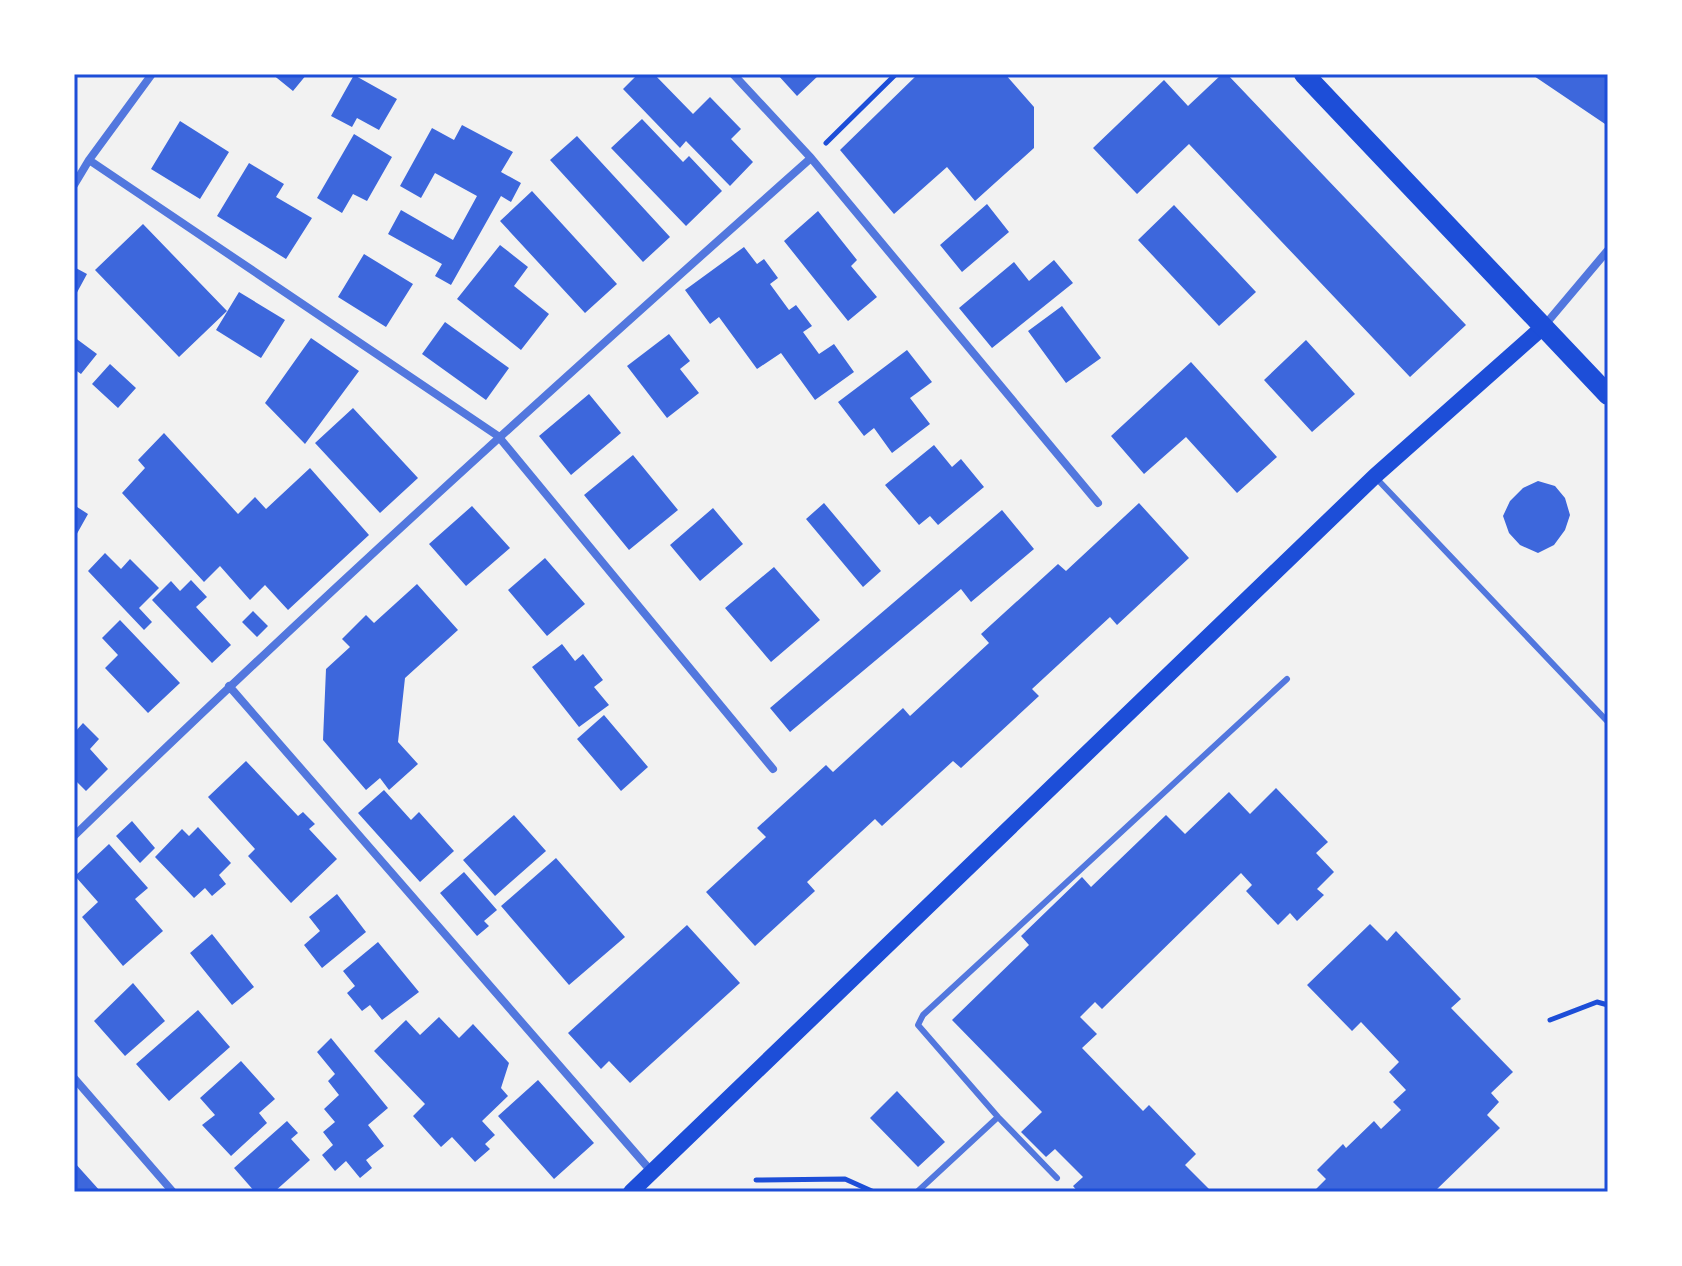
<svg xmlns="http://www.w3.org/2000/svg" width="1682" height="1266" font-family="'Playfair Display',serif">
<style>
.building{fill:#3d67dc}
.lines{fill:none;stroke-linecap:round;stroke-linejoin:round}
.path{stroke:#1d4ed8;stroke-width:5}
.service{stroke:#5277de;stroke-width:6}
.minor{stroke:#5277de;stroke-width:8}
.secondary{stroke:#1d4ed8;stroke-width:16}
.primary{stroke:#1d4ed8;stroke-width:20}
.neatline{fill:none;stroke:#1d4ed8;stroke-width:3}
</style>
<rect width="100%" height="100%" fill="#f2f2f2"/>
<path class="building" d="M272,74H307L293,91Z
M638,74H654L693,114L710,97L741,129L731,139L753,162L730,186L686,141L680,148L623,89Z
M777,74H820L797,96Z
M918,74H1005L1034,107V148L975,201L947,167L894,214L840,150Z
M1222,74H1227L1466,325L1410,377L1189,144L1137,194L1093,148L1164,80L1188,106Z
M1531,74H1608V126Z
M354,75L397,99L379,130L357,118L352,127L331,116Z
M642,119L683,162L689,156L722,191L686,226L611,148Z
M180,121L229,152L200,199L151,169Z
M462,125L513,152L501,172L521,183L511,202L501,196L451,285L435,276L442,264L388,234L401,210L453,240L477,196L435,173L421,198L400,186L432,128L454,140Z
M354,134L392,157L367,201L353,194L342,213L317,198Z
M577,136L670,237L643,262L550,160Z
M249,163L284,184L276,197L312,218L286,259L217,216Z
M532,191L617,284L585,313L500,221Z
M987,204L1009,232L962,272L940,245Z
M1174,205L1256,292L1219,326L1138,240Z
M818,211L857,260L851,266L877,297L848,321L784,241Z
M143,224L227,311L179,357L95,270Z
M500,245L528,267L514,286L549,314L521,350L457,299Z
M744,247L757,264L764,259L778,278L770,284L789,310L796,305L812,326L803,332L819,354L834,344L854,372L815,400L781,353L757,369L719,317L710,324L685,290Z
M364,254L413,284L386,327L338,297Z
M1054,260L1073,283L992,348L959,308L1014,262L1029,281Z
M74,267L87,274L74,298Z
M239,292L285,320L261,358L216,330Z
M1062,306L1101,358L1066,383L1028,331Z
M445,322L509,368L486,400L422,354Z
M669,334L690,361L680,369L699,393L667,418L627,366Z
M74,337L97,354L81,374L74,369Z
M311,338L359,371L305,444L265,403Z
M1306,340L1355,394L1312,432L1264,380Z
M907,350L932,382L910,398L930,424L892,453L874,428L864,436L838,402Z
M1191,362L1277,457L1237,493L1186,437L1144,474L1111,436Z
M110,364L136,388L118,408L92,384Z
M589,394L621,433L571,475L539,436Z
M353,408L418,478L380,513L315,443Z
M164,433L238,514L255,497L266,509L310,468L369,535L288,610L265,585L250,600L220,566L204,582L122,493L145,468L138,460Z
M934,445L952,467L961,459L984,487L938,525L930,516L919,525L885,485Z
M633,455L678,510L629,550L584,495Z
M1538,481L1555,486L1565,498L1570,515L1565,530L1554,545L1538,553L1520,545L1509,533L1503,516L1510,501L1523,488Z
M824,503L881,571L863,587L806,519Z
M1139,503L1189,558L1117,625L1110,617L1032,689L1039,696L961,768L953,761L882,826L875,819L807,882L815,891L755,946L706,892L766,837L757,828L826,765L833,772L903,708L910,716L989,643L981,634L1058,564L1066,571Z
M74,505L88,514L74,539Z
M472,506L510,548L466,586L429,544Z
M713,508L743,544L700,581L670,545Z
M1002,510L1034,549L971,602L961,589L790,732L770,708Z
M105,553L121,569L130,559L159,588L139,608L152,622L144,630L88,571Z
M545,558L585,604L547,636L508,590Z
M774,567L820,620L771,662L725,608Z
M191,580L207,597L196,607L231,645L212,663L152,600L171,581L180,591Z
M417,584L458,630L405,678L398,742L418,764L389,790L380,778L366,790L323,740L326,669L350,647L342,639L366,615L374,623Z
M253,611L268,626L257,637L242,622Z
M120,620L180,683L148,713L105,668L118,655L102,638Z
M562,644L575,661L583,654L603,680L594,687L609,705L579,727L532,667Z
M604,715L648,767L621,791L577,739Z
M83,723L99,739L90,749L108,769L86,791L74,779V733Z
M246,761L298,816L303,812L315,824L309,829L337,859L291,903L248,856L255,849L208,797Z
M1276,788L1328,842L1316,853L1334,872L1317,889L1324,895L1297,921L1290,913L1278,925L1246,891L1252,885L1241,873L1102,1009L1095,1002L1080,1017L1097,1034L1082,1048L1143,1111L1149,1105L1196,1154L1185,1165L1212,1192H1078L1073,1186L1083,1177L1055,1149L1046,1157L1021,1132L1042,1112L952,1020L1029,945L1021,936L1082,877L1091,887L1166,815L1185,834L1229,792L1250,814Z
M384,790L411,820L419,812L454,851L420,882L358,813Z
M514,815L546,851L495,896L463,860Z
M132,821L155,848L140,863L116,836Z
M198,827L231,863L219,875L226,884L212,896L205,888L194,898L155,857L182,829L189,836Z
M109,844L148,888L135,899L163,931L123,966L82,917L98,902L75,876Z
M556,858L625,937L569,985L501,906Z
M464,872L497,910L484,921L489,926L477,936L440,893Z
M337,894L366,932L322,968L304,945L320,931L309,917Z
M1370,924L1387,941L1396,931L1461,999L1451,1008L1513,1072L1491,1093L1499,1102L1487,1115L1500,1128L1434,1192H1313L1326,1179L1317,1170L1343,1144L1346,1148L1374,1121L1381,1129L1401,1110L1393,1102L1406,1090L1389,1072L1399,1062L1361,1022L1352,1031L1307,985Z
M687,925L740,983L630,1083L609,1061L601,1069L568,1033Z
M212,934L254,987L232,1005L190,953Z
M378,942L419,992L382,1020L370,1005L362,1011L347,993L355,986L343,971Z
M133,983L165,1021L125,1056L94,1021Z
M198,1010L230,1047L169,1101L136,1064Z
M439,1017L459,1038L473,1024L509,1063L501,1088L508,1096L482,1121L495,1135L485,1144L490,1149L475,1162L452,1137L441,1147L413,1116L425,1104L374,1051L406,1020L420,1035Z
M331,1038L388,1108L368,1125L384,1146L366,1160L372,1168L360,1178L346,1161L335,1171L322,1155L333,1145L323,1132L335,1122L324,1109L339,1095L328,1081L335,1074L317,1052Z
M241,1061L275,1099L259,1113L267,1123L231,1156L202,1125L215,1115L200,1098Z
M538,1080L594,1143L554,1179L498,1116Z
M897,1091L945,1142L918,1167L870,1118Z
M287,1121L298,1133L291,1139L310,1160L274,1192H255L234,1168Z
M74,1162L101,1192H74Z"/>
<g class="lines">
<path class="path" d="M826,143L896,74
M1550,1020L1597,1002L1608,1005
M756,1180L845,1179L874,1192"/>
<path class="service" d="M1377,479L1608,722
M1057,1178L998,1117L918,1025L923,1015L1287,679
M917,1192L998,1117"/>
<path class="minor" d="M733,74L811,158L1098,503
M89,160L498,436L773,769
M74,185L89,160L152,74
M1544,326L1608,250
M229,686L651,1171
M74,836C314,603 561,380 811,158
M74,1078L173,1192"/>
<path class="secondary" d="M631,1192L1375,476L1543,327"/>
<path class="primary" d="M1304,74L1608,395"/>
</g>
<rect width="1682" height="1266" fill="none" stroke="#ffffff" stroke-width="152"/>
<rect x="76" y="76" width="1530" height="1114" class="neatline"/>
</svg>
